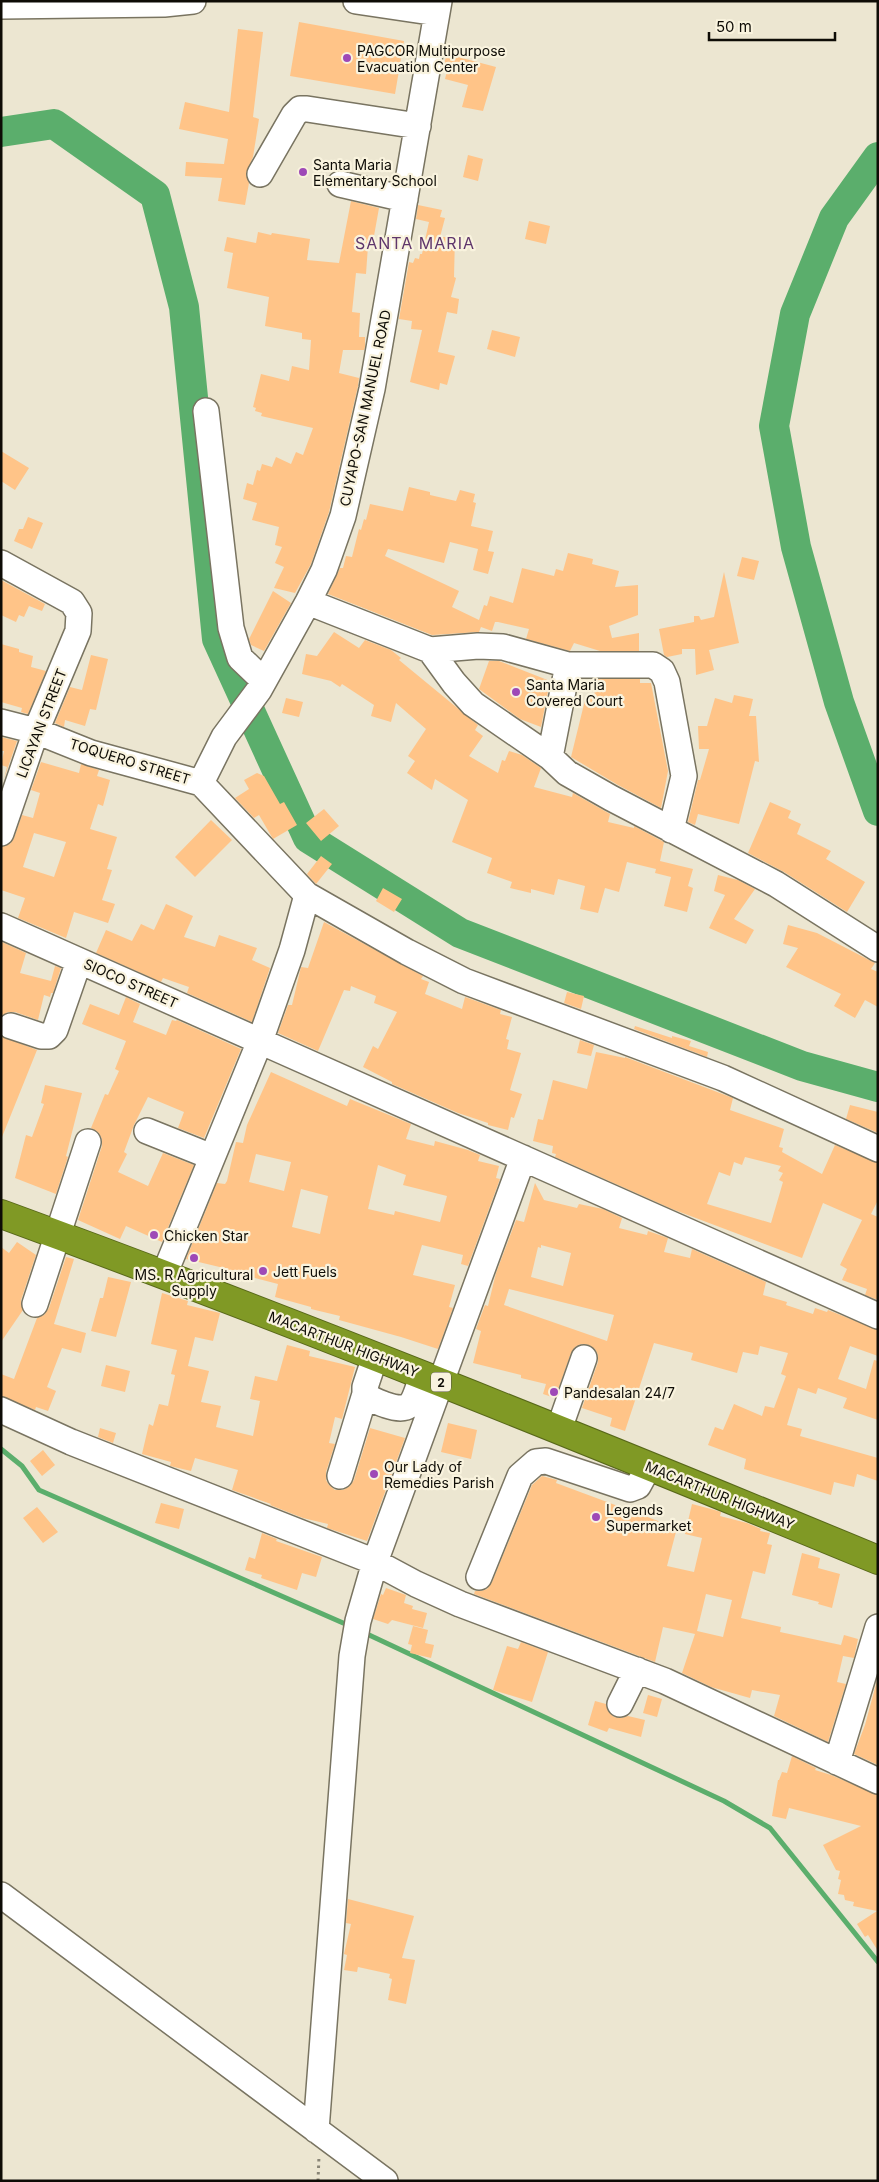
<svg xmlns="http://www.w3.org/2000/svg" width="879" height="2182" font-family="Inter,sans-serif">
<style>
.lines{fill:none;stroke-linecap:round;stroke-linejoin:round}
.stream{stroke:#5bae6c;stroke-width:5}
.river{stroke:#5bae6c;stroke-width:30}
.building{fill:#ffc488;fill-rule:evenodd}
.minor-casing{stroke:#797461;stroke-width:28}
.highway-casing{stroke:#58681a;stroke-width:30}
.path{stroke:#898577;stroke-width:3;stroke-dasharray:2.5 4;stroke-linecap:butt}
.minor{stroke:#fff;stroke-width:25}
.highway{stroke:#809925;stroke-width:28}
.poi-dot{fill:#9e49b7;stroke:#f9f3de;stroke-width:2}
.labels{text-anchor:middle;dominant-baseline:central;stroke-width:4.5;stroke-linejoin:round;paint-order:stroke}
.shield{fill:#f9f3de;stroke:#545147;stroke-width:1}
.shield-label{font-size:12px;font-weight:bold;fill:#0e0c06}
.poi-label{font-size:14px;fill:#0e0c06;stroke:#f9f3de;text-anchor:start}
.street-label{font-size:14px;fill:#0e0c06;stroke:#f9f3de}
.quarter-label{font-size:16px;letter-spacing:1px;fill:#5f366c;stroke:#f9f3de}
</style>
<rect width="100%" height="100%" fill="#ece6d1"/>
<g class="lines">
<path class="stream" d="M1,1449L22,1466L39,1490L350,1626
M367,1634L724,1801L770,1828L878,1962"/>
<path class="river" d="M1,132L54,124L155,195L184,307L217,639L308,838L460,933L802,1066L878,1087
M878,157L834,218L795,314L774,426L796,547L839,702L878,811"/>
</g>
<path class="building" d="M299,22L404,41L395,94L290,76Z
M238,29L263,32L253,117L259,119L253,157L246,174L249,183L245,205L218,201L222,178L185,176L186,162L224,164L228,139L179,129L185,102L229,112Z
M447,54L496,67L483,111L462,107L468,85L445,79L447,71L442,70Z
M468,155L483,159L478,181L463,177Z
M351,201L379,208L372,247L368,246L366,274L356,273L352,312L360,313L359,337H365V347L364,350H343L339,373L359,378L358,386L329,512L311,564L295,593L274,588L284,567L275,563L282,547L275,545L279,527L252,520L257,503L243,499L247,483L253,485L257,470L260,471L262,464L272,467L276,457L291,464L296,452L303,455L313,428L261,416L262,413L255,411L256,408L253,407L261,374L289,381L292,366L309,370L311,340L302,339V333L265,326L269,297L227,288L233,253L224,251L227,237L256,243L258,232L271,235L272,233L310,239L307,260L339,263Z
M418,205L442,210L440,217L445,218L440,237H455L454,277L456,278L451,297L459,299L457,314L447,312L438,352L455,356L447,385L440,383L439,390L410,382L422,330L411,329L412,321L399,319L409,262L413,263L415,258L419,259L420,254H422L429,222L416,219Z
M529,221L550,226L546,244L525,239Z
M492,330L520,337L515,357L487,349Z
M1,451L29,468L15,490L1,481Z
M409,487L430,492V495L456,501L460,490L475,494L473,502L476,503L471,526L493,531L488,551L494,552L488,574L473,570L478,549L450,542L444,563L388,549L385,556L459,591L452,607L479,620L484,605L487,606L490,596L513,603L522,568L554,576L556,569L563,571L568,553L593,559L592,564L619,571L615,587L638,585V615L609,626L612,638L639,633V651H600L574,643L570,651L526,639L529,629L498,622H495L492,631L481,627L479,632L432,635L328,594L340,568H343L346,556L352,557L359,529L361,530L364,519L366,520L370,504L403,511Z
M28,517L43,523L32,549L14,541L19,529H23Z
M742,557L759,561L754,580L737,576Z
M724,572L739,643L709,650L714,670L696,675L695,649H682V654L667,657L664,655L659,629L694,622V616H699L701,620L714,617Z
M1,580L45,604L42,611L29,606L24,617L19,615L16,622L1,615Z
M273,591L291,603L264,651L251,645L249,639Z
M334,632L359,648L365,640L391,650L401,658L399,660L478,725L475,730L483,736L469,756L498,773L502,760L505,761L509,751L522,755L541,768L534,787L572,797L573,793L610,814L608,822L634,828V826L664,842L660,861L693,869L688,886L693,888L687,912L664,906L671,877L655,873L656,869L627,862L619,892L605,888L598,913L580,909L585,886L558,879L554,895L531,889V893L510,888L512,882L487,873L492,858L452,842L468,800L435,779L432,790L407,773L415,761L408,756L426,729L396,703L391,722L371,716L374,705L342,684L340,687L331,681L302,674L306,654L317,656Z
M1,644L19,649V652L33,656L31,667L46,671L28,714L21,712L22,708L1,702Z
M91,655L108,659L96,710L90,709L85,726L65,720L64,727L55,723L70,687L82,690Z
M489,661H499L550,681L541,727L520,719L479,689Z
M596,679H640V683H651L668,771L661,808L618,785L571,757L586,696L594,697Z
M734,695L753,699L749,716H756L759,762L755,761L739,824L698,814L695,825L688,822L698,780H700L709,749H699L698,726H707L715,698L732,703Z
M286,698L303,702L299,717L282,713Z
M1,737L17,741L4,779L7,767L1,765L4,751H1Z
M41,762L79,773L81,764L99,770L97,776L110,780L103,806L98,804L90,829L117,837L107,869L112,870L102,900L115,904L108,923L74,912L66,938L18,918L25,898L1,890V847L10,844L14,838L22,815L33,818L40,793L31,790ZM34,833L66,842L54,877L23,867Z
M257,773L264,776L280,804L284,802L297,825L273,839L259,815L254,818L235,798L249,789L244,780Z
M770,802L791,811L788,818L801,824L797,834L831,851L826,859L865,882L847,912L784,872L748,853Z
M324,809L339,826L321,841L306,823Z
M211,820L232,840L195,877L175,857Z
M321,856L332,864L316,884L307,874Z
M718,875L738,880L755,889L734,919L754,930L746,944L709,928L725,895L714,891Z
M383,888L402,899L394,912L376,901Z
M166,904L193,916L184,937L215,947L219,935L257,948L252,960L270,968L252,1022L187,993L189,987L163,978L161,982L96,953L106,930L132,941L141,924L154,930Z
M324,922L423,976L421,979L429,982L425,994L462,1009L465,997L501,1010L500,1014L512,1017L506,1039L509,1040L507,1049L521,1053L510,1090L522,1094L514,1118L511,1117L508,1130L488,1125V1123L458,1113L392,1084V1082L363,1067L373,1046L378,1049L397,1012L374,1003L376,996L351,986L350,991L344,990L318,1051L278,1033L288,1005H292L301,967L308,968Z
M788,925L817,933L875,963L871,969L878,972V1007L865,1000L855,1018L834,1006L841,994L786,967L798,948L783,944Z
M2,942L26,953L20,973L51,981L55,966L61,968L53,993H51L50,997L44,995L38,1020L15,1012H8L1,1016Z
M567,992L584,996L581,1009L564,1003Z
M126,997L140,1004L133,1022L166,1035L172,1020L176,1021L177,1020L241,1049L204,1138L178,1128L184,1112L148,1097L134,1125L124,1152L127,1154L118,1172L148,1186L163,1153L194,1165L162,1242L126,1226L120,1239L78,1220L102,1146V1139L99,1133L91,1128L105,1094L108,1095L119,1071L115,1069L126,1041L82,1024L90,1004L119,1015Z
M635,1026L672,1038V1036L691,1041L689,1046L708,1052L707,1057L634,1029Z
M1,1036L37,1050L2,1137H1Z
M580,1040L594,1045L591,1056L577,1053Z
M596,1052L625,1058V1057L733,1098L730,1110L784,1129L779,1147L783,1148L782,1152L822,1174L835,1145L878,1163V1200L871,1214L878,1217V1300L865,1295L867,1289L842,1280L847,1269L840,1265L862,1220L823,1203L802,1258L672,1209L555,1157L556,1154L552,1153L553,1146L533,1141L538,1119L543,1120L553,1080L587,1089ZM745,1157L781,1166L778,1171L783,1173L779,1180L783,1182L771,1223L707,1204L719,1172L730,1176L734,1162L742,1165Z
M271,1072L347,1106L350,1099L411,1124L406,1139L434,1146L435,1141L468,1150L480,1155L478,1161L499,1166L496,1178L500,1179L468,1266L461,1264L463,1255L422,1245L413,1275L455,1285L449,1307L453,1308L438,1349L401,1337L339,1320L340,1316L311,1309V1307L275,1297L278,1284L247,1276L246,1279L227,1274L228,1269L186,1259L217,1183L225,1184L227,1181L236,1142L243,1143L247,1125ZM256,1154L291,1162L284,1191L249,1182ZM378,1165L406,1175L403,1185L447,1196L440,1222L395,1211L394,1215L368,1209ZM301,1189L328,1196L320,1234L292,1227Z
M45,1085L82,1093L66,1156L68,1157L56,1194L15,1178L26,1135L32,1137L44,1104L41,1103Z
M850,1105L878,1112V1133L846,1119Z
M535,1183L544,1200L577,1208L579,1204L603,1209L622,1218L619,1228L647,1235L648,1231L668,1238L664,1252L690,1258L692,1249L766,1282L763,1295L787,1302L786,1305L813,1314L815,1308L827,1312L828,1310L878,1330V1356L850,1346L838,1379L866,1389L874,1360L878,1361V1420L843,1408L847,1398L818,1388L816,1394L798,1388L787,1425L802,1429L800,1436L878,1458V1481L857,1474L854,1487L834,1482L831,1495L744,1469L746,1459L708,1445L715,1427L723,1430L734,1404L762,1416L765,1406L774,1408L786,1376L781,1374L788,1353L760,1346L758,1355L743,1352L737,1373L691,1360L693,1353L654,1343L625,1431L610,1426L612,1418L582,1408L598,1362V1355L595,1349L589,1345L581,1344L575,1347L571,1353L555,1398L543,1394L546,1384L521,1378V1375L473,1363L481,1331L476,1329L485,1305L488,1306L496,1273L516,1220L524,1222ZM541,1245L571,1253L563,1286L531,1277L538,1247L541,1248ZM509,1289L614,1315L607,1341L504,1305Z
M17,1242L36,1255L21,1300L23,1310L1,1342V1247L9,1253Z
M66,1257L74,1259L54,1324L86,1333L81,1353L62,1348L47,1387L56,1391L48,1411L36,1407L35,1410L1,1396V1374L14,1379L37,1318L44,1315L49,1308Z
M108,1277L131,1282L116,1337L91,1331L100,1298H103Z
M162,1293L188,1301L187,1305L220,1313L213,1341L195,1337L188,1366L209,1371L201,1402L221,1406L216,1427L253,1436L260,1401L250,1399L255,1376L277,1381L287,1345L310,1351L309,1356L355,1367L342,1419L335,1417L329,1443L335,1444L326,1472V1480L329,1485L335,1490H343L350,1486L354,1480L370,1428L405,1438L367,1541L327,1528L328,1524L303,1518L270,1505L271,1504L232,1490L238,1470L195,1458L191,1471L170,1466L171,1462L142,1454L149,1424L153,1426L159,1404L168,1406L175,1375L171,1374L177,1350L151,1344Z
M106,1365L130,1371L125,1392L101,1386Z
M448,1423L477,1430L471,1459L441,1452Z
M100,1428L116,1433L113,1443L98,1437Z
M43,1450L55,1465L42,1476L30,1461Z
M542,1476L557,1480L556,1483L677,1528L667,1566L694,1572L702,1538L685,1534L692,1504L711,1509L721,1512L720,1516L747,1523L761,1529L760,1531L770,1533L767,1544L772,1545L765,1574L753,1571L741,1618L781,1627L780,1632L841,1645L844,1635L858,1639L854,1658L843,1656L837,1682L846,1684L828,1742L774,1716L780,1695L752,1690L750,1698L711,1687L682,1673L695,1634L663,1627L655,1662L474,1594L475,1591H481L487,1589L492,1582L532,1485ZM706,1594L732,1600L723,1637L697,1631Z
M161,1503L184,1509L179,1529L155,1523Z
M37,1507L58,1532L43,1543L23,1518Z
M262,1533L277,1539L276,1541L322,1557L316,1577L302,1573L297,1590L261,1578L262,1575L245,1570L249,1557L255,1559Z
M802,1553L820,1558L818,1568L840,1574L832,1608L818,1604L819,1602L792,1595Z
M386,1588L406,1595L404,1603L413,1606L412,1609L427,1613L423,1628L392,1620L388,1624L373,1619L381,1594L383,1595Z
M413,1626L428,1630L425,1643L434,1645L431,1658L410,1653L412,1645L408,1644Z
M521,1642L548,1652L532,1702L493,1690L507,1646L518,1649Z
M878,1677V1765L854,1754L865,1725Z
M648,1695L662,1699L657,1717L643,1713Z
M595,1701L606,1704L608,1711L614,1717L621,1718L628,1716L645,1720L641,1737L609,1728L607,1732L588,1725Z
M792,1756L816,1768L815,1770L831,1775L878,1795V1951L868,1935L865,1937L857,1924L877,1911L853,1906L854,1902L845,1900L844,1895L838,1894L841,1880L838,1879L840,1871L836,1870L823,1845L861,1826L789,1808L786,1819L772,1816L778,1780H779L782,1772L787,1773Z
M348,1899L414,1916L402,1958L415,1960L406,2004L388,2000L392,1979L389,1978L390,1974L358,1967L357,1972L344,1970L347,1955L344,1954L351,1924L346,1923Z"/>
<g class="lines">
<defs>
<path id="minor" d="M356,1L437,13
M1,6L164,4L193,1
M260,174L294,115L300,109H307L418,126
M340,184L405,199
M206,411L231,628L240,658L264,681
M1,563L72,602L79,613L78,631L36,731L1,833
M308,602L430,650L454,683L473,704L550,757L567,773L611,798L776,884L878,949
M430,650L478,646L503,647L568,665
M1,722L36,731L91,753L201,783
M550,757L568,665H653L662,671L667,682L684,776L671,830
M201,783L224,737L259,690L308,602L324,570L343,516L372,389L439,1
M307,895L407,952L464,981L723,1078L878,1149
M1,926L878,1316
M11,1026L41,1036H49L55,1030L79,961
M147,1131L212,1157
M164,1275L260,1041L292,950L307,895L201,783
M35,1304L88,1142
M375,1357L365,1387V1394C371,1400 378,1402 386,1405C415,1415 413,1399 423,1375
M1,1410L71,1442L375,1562L416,1584L460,1604L665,1681L878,1781
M559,1429L584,1358
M340,1476L365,1394
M479,1577L520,1476L536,1462L546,1461L630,1489L638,1486L649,1466
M620,1704L637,1670
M837,1762L878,1627
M1,1895L385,2181
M316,2130L352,1656L358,1621L375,1562L523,1158"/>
<path id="highway" d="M1,1214C296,1322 587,1440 878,1560"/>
</defs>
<use href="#minor" class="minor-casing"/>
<use href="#highway" class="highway-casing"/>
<path class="path" d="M318,2181L319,2156"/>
<use href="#minor" class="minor"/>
<use href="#highway" class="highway"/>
</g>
<g class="poi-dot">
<circle cx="347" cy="58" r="5"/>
<circle cx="303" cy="172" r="5"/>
<circle cx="516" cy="692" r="5"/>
<circle cx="154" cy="1235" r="5"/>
<circle cx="194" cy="1258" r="5"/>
<circle cx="263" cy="1271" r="5"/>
<circle cx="554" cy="1392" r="5"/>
<circle cx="374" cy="1474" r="5"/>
<circle cx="596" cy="1517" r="5"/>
</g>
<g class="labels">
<rect class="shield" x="431" y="1372.5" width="20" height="19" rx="4"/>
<g class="shield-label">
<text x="441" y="1382">2</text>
</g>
<g class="poi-label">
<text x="357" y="50">PAGCOR Multipurpose<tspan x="357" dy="16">Evacuation Center</tspan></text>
<text x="313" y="164">Santa Maria<tspan x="313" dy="16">Elementary School</tspan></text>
<text x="526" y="684">Santa Maria<tspan x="526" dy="16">Covered Court</tspan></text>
<text x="164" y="1235">Chicken Star</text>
<text x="273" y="1271">Jett Fuels</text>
<text x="194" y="1274" text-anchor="middle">MS. R Agricultural<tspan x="194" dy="16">Supply</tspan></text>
<text x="564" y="1392">Pandesalan 24/7</text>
<text x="384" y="1466">Our Lady of<tspan x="384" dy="16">Remedies Parish</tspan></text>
<text x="606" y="1509">Legends<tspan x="606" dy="16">Supermarket</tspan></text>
</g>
<g class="street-label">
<text transform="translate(365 408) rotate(-78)">CUYAPO-SAN MANUEL ROAD</text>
<text transform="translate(41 723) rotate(-69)">LICAYAN STREET</text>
<text transform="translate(130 761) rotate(17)">TOQUERO STREET</text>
<text transform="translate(131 983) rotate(24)">SIOCO STREET</text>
<text transform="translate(344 1344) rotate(21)">MACARTHUR HIGHWAY</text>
<text transform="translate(720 1495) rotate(22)">MACARTHUR HIGHWAY</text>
</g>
<g class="quarter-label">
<text x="415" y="243">SANTA MARIA</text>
</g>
</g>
<rect width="879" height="2182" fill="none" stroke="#0e0c06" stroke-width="5"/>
<path d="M709 32v8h126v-8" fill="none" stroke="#0e0c06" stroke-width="2.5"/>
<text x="716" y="32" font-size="15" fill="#0e0c06" stroke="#f9f3de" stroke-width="4" paint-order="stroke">50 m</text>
</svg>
